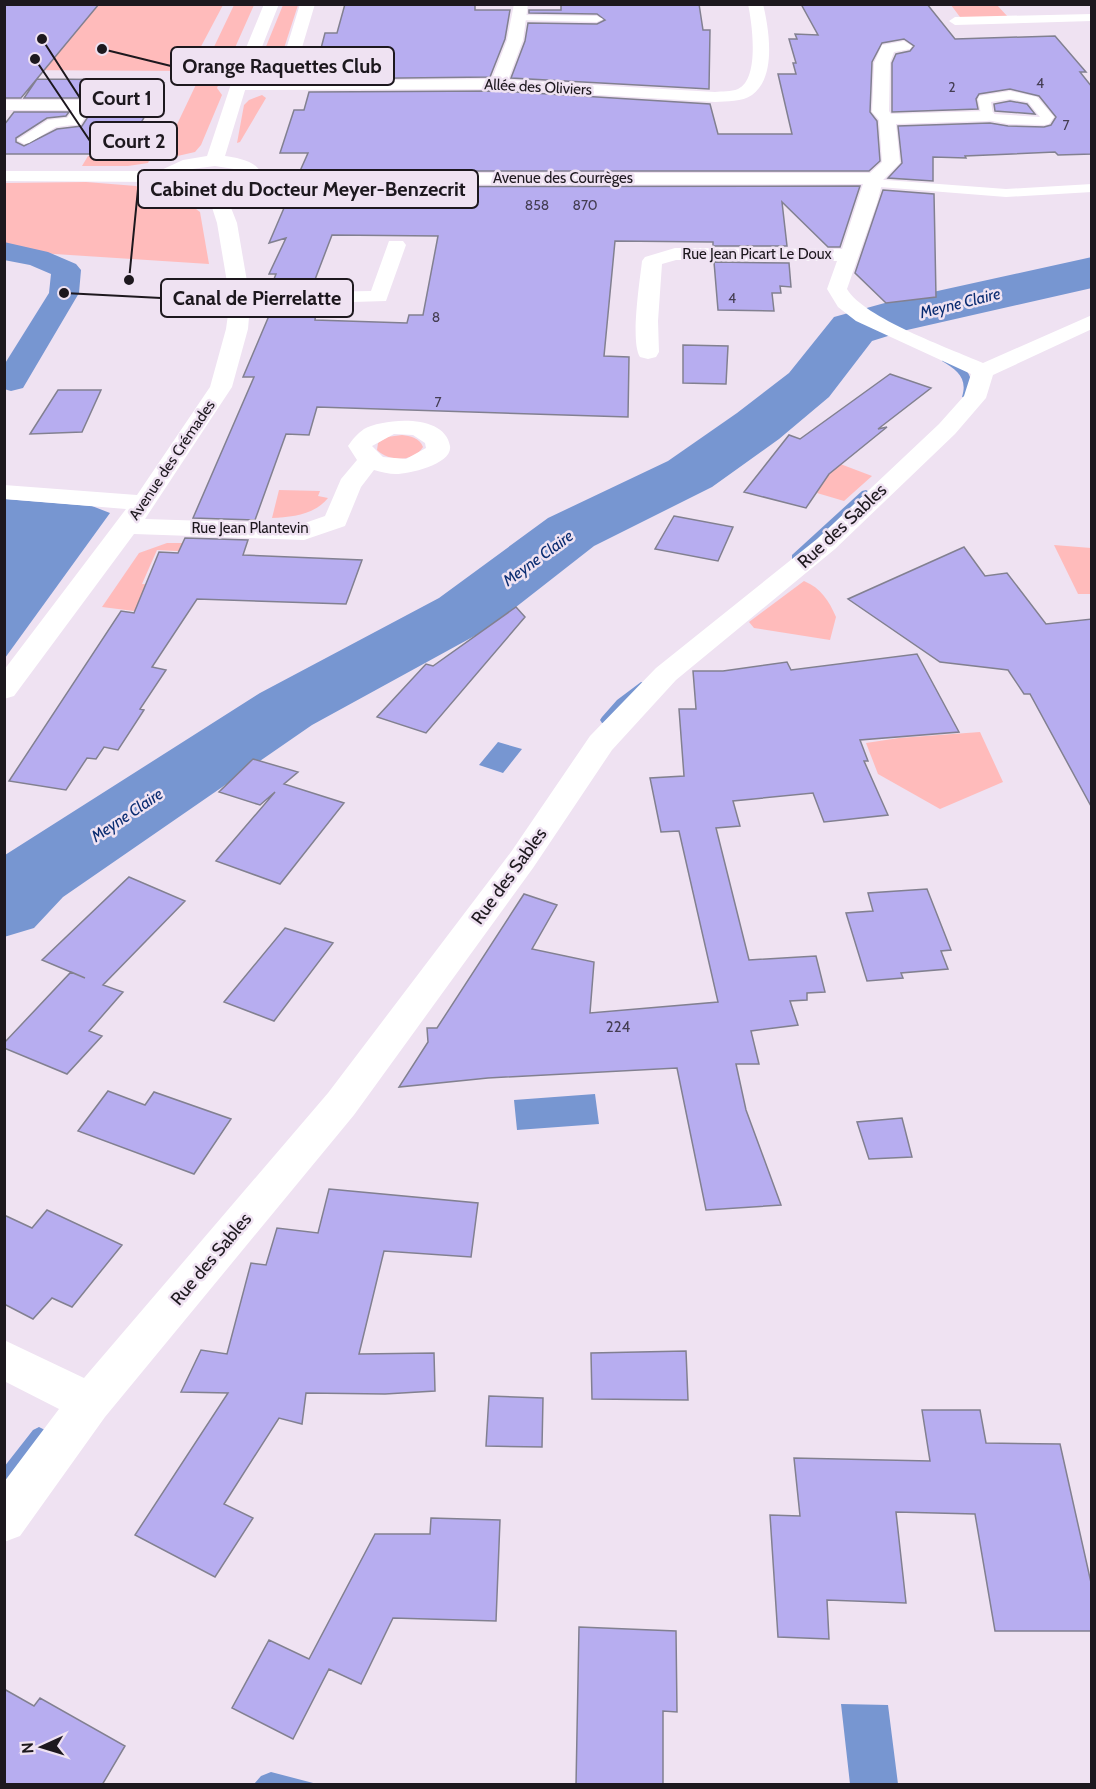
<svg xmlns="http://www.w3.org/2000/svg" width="1096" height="1789" font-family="Cabin,sans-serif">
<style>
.green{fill:#fbb}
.water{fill:#7796d1}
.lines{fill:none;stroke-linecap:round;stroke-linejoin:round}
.stream{fill:#7796d1;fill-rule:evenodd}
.canal{fill:#7796d1;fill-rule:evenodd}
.river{fill:#7796d1;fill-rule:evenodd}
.building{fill:#b7adf0;stroke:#828090;stroke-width:1.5}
.lane{fill:#fff;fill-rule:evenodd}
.street{fill:#fff;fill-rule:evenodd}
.secondary{fill:#fff;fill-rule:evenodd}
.labels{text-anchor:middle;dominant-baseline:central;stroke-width:5;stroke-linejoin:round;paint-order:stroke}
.far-number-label{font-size:14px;fill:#443d52}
.far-street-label{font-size:15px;fill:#1d181e;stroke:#efe2f2}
.number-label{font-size:15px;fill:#443d52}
.far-water-label{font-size:16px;font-style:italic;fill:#0a2c71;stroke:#efe2f2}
.street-label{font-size:18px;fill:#1d181e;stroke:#efe2f2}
.leader{fill:none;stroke:#1d181e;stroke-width:2}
.callout-dot{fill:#1d181e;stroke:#efe2f2;stroke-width:2}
.callout{fill:#efe2f2;stroke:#1d181e;stroke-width:2}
.callout-label{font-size:20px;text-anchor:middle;font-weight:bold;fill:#1d181e}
</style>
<rect width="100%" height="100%" fill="#efe2f2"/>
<path class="green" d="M5,5H223L188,71L5,70Z
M234,5H254L217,88L222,95L201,145L195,152L160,160Z
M283,5H298L275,76L261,78L256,71Z
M951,5H997L1008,17H960Z
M262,95L266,98L240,142L237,143L244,105L249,100Z
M140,130H164L148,163L128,166H82L88,156L128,155L131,149H137L142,138L136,137Z
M86,182L136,186L152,195L192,206L200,212L209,264L39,253L5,246V183Z
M402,435C410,436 420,438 423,447C414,462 389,462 377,450L378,443L387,437Z
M835,462L872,476L844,501L817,493Z
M279,490L320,491L318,496L328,498C314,515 292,517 272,518Z
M167,543H199L196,552L157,550L142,584L166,585L182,617L102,607L139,553Z
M1054,545L1091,548V594H1078Z
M804,581C821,588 829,601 836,617L830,640L754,628L749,622Z
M980,732L1003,782L940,809L878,774L866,743L899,738Z"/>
<path class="water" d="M5,499L92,506L110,513L5,658Z
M498,742L522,749L503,773L479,765Z
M595,1094L599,1124L517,1130L514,1100Z
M841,1704L888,1705L898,1784H850Z
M271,1772L317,1784H254L261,1776Z"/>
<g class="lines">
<path class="stream" d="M942,357C962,356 979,381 970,399L962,397C968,378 957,370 942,361Z
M866,490L871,493L870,495L800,559H792V555L862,491Z
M641,682L645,683L647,686L645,689L625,706L610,723H602L600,720L602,717L617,700Z
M39,1427L45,1430L48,1436L45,1442L13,1486L4,1488V1467L33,1430Z"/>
<path class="canal" d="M4,242L48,252L76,264L81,270L79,293L23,388L11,391L4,389V365L49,293L51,274L30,265L4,260Z"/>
<path class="river" d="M1092,257V288L907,330L872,341L829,397L779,439L712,487L594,546L489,628L312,725L63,897L34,928L4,937L5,855L260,693L439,598L548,518L668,461L737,413L789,373L834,317L892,301Z"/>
</g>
<path class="building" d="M4,4H99L21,98H4Z
M345,4H475V10H510L505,39L490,77L313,79L325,33H337Z
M561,4H699L703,30H710L709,89L511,78L525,41L528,23L597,24L605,20L597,14L529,13V10H561Z
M801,4H927L955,39L1055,36L1086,72H1080L1092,87V154L1058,155L1055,152L965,156L966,158L933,157V181L888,178L902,163L898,126L990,123L1008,126L1044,127L1051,125L1056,117L1039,96L1010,89L979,94L976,99L978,109L892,112V63L896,54L910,51L914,46L904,39L882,43L872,62L870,112L877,121L880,161L869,171H300L308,153H280L294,110H304L309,92L498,91L710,104L718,134H792L778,74H796L793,63H796L789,39H797L795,34L818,35Z
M37,79L160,80L159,83H164L123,154H4V125L14,112H69L66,116L47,118L16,138V142L24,146L57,129L82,126L95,106L94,103L85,98H24Z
M1010,101L1027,104L1035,114L995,111L994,104Z
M860,186L840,247H828L782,202L787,246H713V242L615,241L604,356L629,357L628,417L317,407L309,435L286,434L255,520L193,518L254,377H243L271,311L316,312L315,320L407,323L409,315H423L438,236L332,235L311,290L270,289L276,274H269L286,238L269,243L293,187Z
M883,190L934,194L936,297L886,303L855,273Z
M714,262L789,263L791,287L780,286L781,293H772L774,311L718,310Z
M683,345L728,346L726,384L683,383Z
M890,374L931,388L878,429L887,427L829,474L806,508L744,492L789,435L800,439Z
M58,390H101L82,432L30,434Z
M674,516L733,527L718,561L655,549Z
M185,538L248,540L243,555L362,560L346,604L197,599L152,667L166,670L140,709L144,710L118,750L104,747L96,759L87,758L66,790L9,781L121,611L134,613L159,552L178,553Z
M964,547L985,576L1007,573L1046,624L1092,619V808L1030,694H1024L1008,670L940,662L848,599Z
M516,607L525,617L426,733L377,717L426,664L433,666Z
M917,654L959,732L860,740L868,761H864L888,815L824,822L813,793L733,801L740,826L716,828L749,960L816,956L825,992L807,993V1000L790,1001L798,1025L751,1031L759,1064H736L746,1110L781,1205L706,1210L677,1068L488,1078L399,1087L428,1042L427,1028H437L524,894L557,905L532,949L594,962L590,1013L718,1002L679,831L661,832L650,778L684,776L679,709H696L693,671H723L787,662L791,670Z
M253,759L298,772L284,784L344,803L280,884L216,861L275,792L260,805L219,792Z
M129,877L185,901L103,985L123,992L89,1031L102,1036L67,1074L4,1048V1043L71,972L85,978L42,960Z
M927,889L951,950L941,951L948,969L901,973L903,978L867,981L846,913L873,911L868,893Z
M285,928L333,943L274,1021L224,1002Z
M108,1091L145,1105L154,1092L231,1119L194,1174L78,1131Z
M902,1118L912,1157L869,1159L857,1122Z
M329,1189L478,1203L471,1257L384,1251L359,1354L434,1353L435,1391L385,1394L306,1393L302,1424L279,1418L224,1504L253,1518L215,1577L135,1535L228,1393L181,1392L201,1350L227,1354L251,1263L266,1265L277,1228L318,1233Z
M47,1210L122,1245L72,1307L52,1298L33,1319L4,1304V1215L32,1228Z
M686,1351L688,1400L592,1399L591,1353Z
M489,1396L543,1398L542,1447L486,1446Z
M922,1410H980L986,1443L1060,1444L1092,1587V1631H995L975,1514L896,1512L906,1603L827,1600L829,1639L778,1637L770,1515L800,1516L794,1458L930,1461Z
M431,1518L500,1520L496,1621L393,1618L361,1684L329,1669L293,1739L232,1708L269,1640L309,1659L375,1534H430Z
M579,1627L676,1631L677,1712L663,1711V1785H576Z
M4,1689L34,1706L40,1698L125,1746L102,1785H4Z"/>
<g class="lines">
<path class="lane" d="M1092,14V21L955,25L949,21L955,17Z
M520,15L597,16L603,19L597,22L516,20L514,18Z
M1010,91L1037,97L1054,117L1049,124L1044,125L1008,124L982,119L978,99L979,96ZM1010,99L1028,102L1040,117L993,114L991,102Z
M74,117L79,118L81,121L79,124L56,127L29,143L24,144L17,140L48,120Z
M872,179L1006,189L1092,184V192L1006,197L867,186L865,183Z"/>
<path class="street" d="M300,4H315L292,81L492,79L507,40L514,4H528L523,40L508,80L715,92C722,91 731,92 738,89C760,79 752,23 748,4H763C769,29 777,77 752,95C742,102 727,101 715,102L498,89L232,90L230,87L238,82H276Z
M904,41L912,46L910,49L894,52L890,63L889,111L891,114L987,111L993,112L996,116L993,120L987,121L896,124L900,163L883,180L877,203L847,289C864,318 949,348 983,363L1092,315V329L993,375L986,398L955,434L835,549L676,680L612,750L533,868L354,1115L105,1417L20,1536L4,1542V1482L59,1409L4,1381V1340L84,1378L328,1093L511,852L590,736L656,668L817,539L939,424L964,396L971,374L856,321L838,307L827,289L837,261L676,260L662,264L658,321L659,352L656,357L648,359L640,357C630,342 640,280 642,261L645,257L675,248L842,249L863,184L253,185L247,183L244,179L247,175L253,173H870L882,162L879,120L872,112L874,63L882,45Z
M4,100H85L93,105L80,125H68L65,121L73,110H4Z
M217,189L224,191L226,195L237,223L249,293L371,291L389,241H403L406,245L386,301L250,305L248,329L232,387L145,519L302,524L325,516L341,479L357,460L348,446C353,439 357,434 364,429C384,418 445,413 450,446C453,464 409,474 396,474C389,474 381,472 374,470L361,487L345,526L304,540L134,534L14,696L4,699V670L126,509L4,499V485L137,495L210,387L226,329L230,300L217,223L208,195L210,191ZM394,434L413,435L425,443L426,448L406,459L383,457L372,446Z"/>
<path class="secondary" d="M264,4H279L246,87L225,156C239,158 262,162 262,179C244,205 171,213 154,182L4,181V171H159L183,160L207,156L230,87ZM215,166L234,169L244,177C225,192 192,198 172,182L175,176L192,169Z"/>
</g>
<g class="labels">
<g class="far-number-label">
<text x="1040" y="83">4</text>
<text x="952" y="87">2</text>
<text x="1066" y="125">7</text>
<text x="537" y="205">858</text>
<text x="585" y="205">870</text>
<text x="732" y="298">4</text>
<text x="436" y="317">8</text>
<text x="438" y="402">7</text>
</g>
<g class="far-street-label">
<text transform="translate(538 87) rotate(3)">Allée des Oliviers</text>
<text x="563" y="178">Avenue des Courrèges</text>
<text x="757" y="254">Rue Jean Picart Le Doux</text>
<text transform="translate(172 460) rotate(-56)">Avenue des Crémades</text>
<text x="250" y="528">Rue Jean Plantevin</text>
</g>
<g class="number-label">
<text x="618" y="1027">224</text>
</g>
<g class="far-water-label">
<text transform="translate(960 303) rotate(-14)">Meyne Claire</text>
<text transform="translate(538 558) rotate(-36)">Meyne Claire</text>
<text transform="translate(127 815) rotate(-34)">Meyne Claire</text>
</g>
<g class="street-label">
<text transform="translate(842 526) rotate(-43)">Rue des Sables</text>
<text transform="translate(509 876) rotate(-54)">Rue des Sables</text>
<text transform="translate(211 1259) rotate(-50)">Rue des Sables</text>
</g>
</g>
<path class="leader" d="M102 49L171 66M42 39L80 98M35 59L90 141M129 280L138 189M64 293L161 298"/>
<g class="callout-dot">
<circle cx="102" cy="49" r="6"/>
<circle cx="42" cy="39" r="6"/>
<circle cx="35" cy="59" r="6"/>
<circle cx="129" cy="280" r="6"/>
<circle cx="64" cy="293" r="6"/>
</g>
<g class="callout">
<rect x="171" y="47" width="223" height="38" rx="6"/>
<rect x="80" y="79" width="84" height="38" rx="6"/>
<rect x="90" y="122" width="87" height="38" rx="6"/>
<rect x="138" y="170" width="340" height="38" rx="6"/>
<rect x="161" y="279" width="192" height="38" rx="6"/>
</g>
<g class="callout-label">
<text x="282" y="73">Orange Raquettes Club</text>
<text x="122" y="105">Court 1</text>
<text x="134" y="148">Court 2</text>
<text x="308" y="196">Cabinet du Docteur Meyer-Benzecrit</text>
<text x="257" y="305">Canal de Pierrelatte</text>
</g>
<rect width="1096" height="1789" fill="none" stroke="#1d181e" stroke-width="12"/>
<g transform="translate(42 1747) rotate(266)" stroke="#efe2f2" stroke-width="4.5" paint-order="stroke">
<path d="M0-4.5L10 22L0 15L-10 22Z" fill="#1d181e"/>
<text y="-9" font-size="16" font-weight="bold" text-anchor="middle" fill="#1d181e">N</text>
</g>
</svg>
